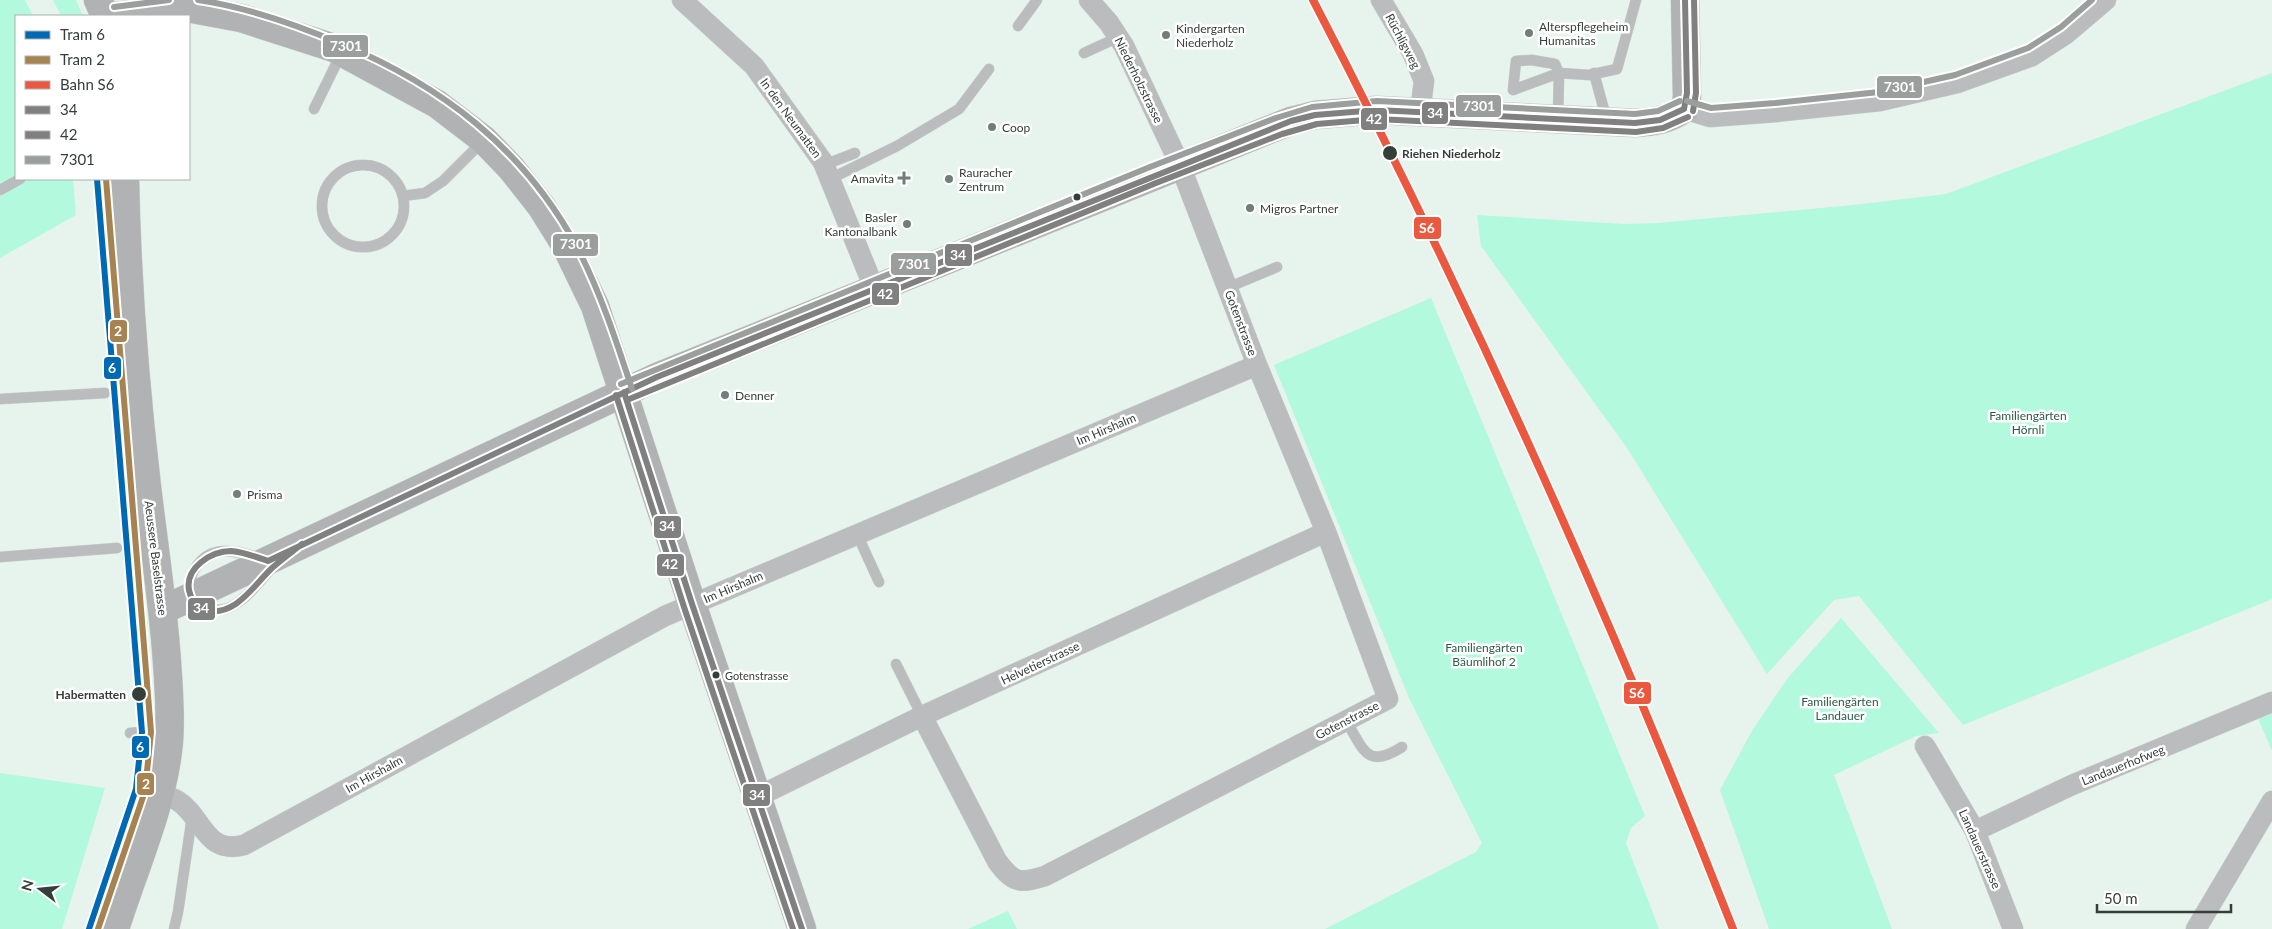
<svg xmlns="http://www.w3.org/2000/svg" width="2272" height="929" font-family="Lato,sans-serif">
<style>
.green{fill:#b3f9dd}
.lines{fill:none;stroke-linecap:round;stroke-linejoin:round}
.lane-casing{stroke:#c4cec9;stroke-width:11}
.street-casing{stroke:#c4cec9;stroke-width:21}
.secondary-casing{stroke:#c4cec9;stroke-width:29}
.lane{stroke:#bbbcbe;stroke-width:10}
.street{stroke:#bbbcbe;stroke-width:20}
.secondary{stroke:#b1b2b3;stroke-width:28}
.bus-1-casing{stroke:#fff;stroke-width:10}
.bus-2-casing{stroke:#fff;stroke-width:10}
.bus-3-casing{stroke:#fff;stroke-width:10}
.bus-1{stroke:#808080;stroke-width:6}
.bus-2{stroke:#808080;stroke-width:6}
.bus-3{stroke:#9a9e9c;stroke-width:6}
.rail-1-casing{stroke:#fff;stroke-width:11}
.rail-1{stroke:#e9583f;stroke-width:8}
.tram-1-casing{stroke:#fff;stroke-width:10}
.tram-2-casing{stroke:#fff;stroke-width:10}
.tram-1{stroke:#0069b4;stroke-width:6}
.tram-2{stroke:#a68351;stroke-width:6}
.poi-dot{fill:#737d79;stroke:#fff;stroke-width:2}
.stop-dot{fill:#353e3a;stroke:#fff;stroke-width:2}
.labels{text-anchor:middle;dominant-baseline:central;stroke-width:5;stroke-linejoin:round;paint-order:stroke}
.bus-label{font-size:11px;fill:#353e3a;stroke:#fff;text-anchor:start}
.poi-label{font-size:12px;fill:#353e3a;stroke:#fff;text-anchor:start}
.street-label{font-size:12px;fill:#353e3a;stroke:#fff}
.stop-label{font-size:12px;font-weight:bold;fill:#353e3a;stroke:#fff;text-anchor:start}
.park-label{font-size:12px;fill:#2b5c49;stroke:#fff}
.line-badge{stroke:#fff;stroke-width:2}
.badge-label{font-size:14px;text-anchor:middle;font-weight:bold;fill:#fff}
</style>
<rect width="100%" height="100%" fill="#e7f3ed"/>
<path class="green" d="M0,0H25L33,16H16V179H73L76,215L0,258Z
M53,0H76L83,16H61Z
M2272,73V599L1963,725L1859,596L1834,600L1767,674L1627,448L1481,246L1477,215L1624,224L1658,223L1853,205L1946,194Z
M92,179H111L127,389L148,559L122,560L119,469Z
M1431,298L1645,816L1631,828L1626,843L1659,929H1325L1476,852L1482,843L1409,698L1274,365Z
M1841,618L1939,733L1916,736L1834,775L1892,929H1769L1720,790L1753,729L1787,679Z
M2272,709V751L2257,716Z
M0,773L105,788L62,929H0Z
M1008,911L1017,929H968Z"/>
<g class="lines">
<defs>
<path id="lane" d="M1018,26L1037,0
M1084,53L1119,37
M1532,60L1555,64L1559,73L1513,90L1516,61Z
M1594,73L1607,121
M314,109L341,54
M1558,117L1559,73L1589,75L1617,69L1636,0
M824,165L855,153
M322 206a41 41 0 1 1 82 0a41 41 0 1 1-82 0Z
M830,179L897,146L959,109L989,69
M0,190L20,179
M403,196L425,193L443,181L484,140
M1227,288L1277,267
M0,399L105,393
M857,534L879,582
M0,557L117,548
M262,559C248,554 232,549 217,552C185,559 176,614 216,610C222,610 228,609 234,605C248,597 259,582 270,570
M896,664L922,716
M1346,721C1364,749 1366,770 1402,747
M130,733L169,730
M174,929L178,912L192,817"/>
<path id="street" d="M682,0L754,66L823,162L874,288
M1381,0L1413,54L1424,81L1420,112
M1684,109L1710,117L1776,112L1880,101L1957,83L2032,56L2066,34L2106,0
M922,716L997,861C1013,883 1020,884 1045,876L1388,699L1326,532L1257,365L1180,165L1124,46L1109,23L1089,0
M1925,746L1975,831L2013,929
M159,795C165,796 172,797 178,801C203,817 205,855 244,845L665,616L1257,365
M757,797L922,716L1326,532
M1975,831L2072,785L2272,702
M2196,929L2272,801"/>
<path id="secondary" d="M98,0L105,16
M115,16L187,8L241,18L334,48L437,104L484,140L511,168L541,206L566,246L595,306L692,604L802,929
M163,610L657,377L1291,121L1315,115L1377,110L1635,123C1654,122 1667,120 1684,109L1687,98L1685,0
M115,929C134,868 163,806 169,742C171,716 169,689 167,662C163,603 154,546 147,487C135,385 127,281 125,179"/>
</defs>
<use href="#lane" class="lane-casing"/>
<use href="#street" class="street-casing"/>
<use href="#secondary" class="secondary-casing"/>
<use href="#lane" class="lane"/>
<use href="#street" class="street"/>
<use href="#secondary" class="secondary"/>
<defs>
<path id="bus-1" d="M1684,109L1687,93L1685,0
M624,392L692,604L802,929
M268,561L657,377L1291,121L1315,115L1377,110L1635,123L1660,120L1684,109
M268,561C256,557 244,552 231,551C211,551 185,568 189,590C191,599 196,608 205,610C235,618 254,585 272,568C282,559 292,552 302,544"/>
<path id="bus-2" d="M1693,111L1696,93L1694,0
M616,395L684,607L793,929
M627,400L1156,183L1282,134L1317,124L1377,119L1636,132L1663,128L1688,117"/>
<path id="bus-3" d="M198,0C247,7 297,25 342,44C442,86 523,148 576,245C600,291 616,340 632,389
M114,7L169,0
M1687,101L1711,108L1775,103L1879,92L1955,75L2028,48L2061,27L2092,0
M621,384L1150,167L1276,118L1312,107L1377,101L1635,114L1658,111L1680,101"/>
</defs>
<use href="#bus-1" class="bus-1-casing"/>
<use href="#bus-2" class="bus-2-casing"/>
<use href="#bus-3" class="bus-3-casing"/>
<use href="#bus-1" class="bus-1"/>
<use href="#bus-2" class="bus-2"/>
<use href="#bus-3" class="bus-3"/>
<defs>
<path id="rail-1" d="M1313,0C1470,302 1609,612 1733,929"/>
</defs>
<use href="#rail-1" class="rail-1-casing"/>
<use href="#rail-1" class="rail-1"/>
<defs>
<path id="tram-1" d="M89,929L136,789L142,732L97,179"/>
<path id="tram-2" d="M98,929L145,791L151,732L106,179"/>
</defs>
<use href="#tram-1" class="tram-1-casing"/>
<use href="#tram-2" class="tram-2-casing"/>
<use href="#tram-1" class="tram-1"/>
<use href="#tram-2" class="tram-2"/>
</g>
<g class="poi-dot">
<circle cx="1529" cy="33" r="5"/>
<circle cx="1166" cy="35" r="5"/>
<circle cx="992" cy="127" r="5"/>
<path d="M901.5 170.5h5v5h5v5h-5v5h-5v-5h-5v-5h5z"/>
<circle cx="949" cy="179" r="5"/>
<circle cx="1250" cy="208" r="5"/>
<circle cx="907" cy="224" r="5"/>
<circle cx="725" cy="395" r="5"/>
<circle cx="237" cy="494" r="5"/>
</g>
<g class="stop-dot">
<circle cx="1390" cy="153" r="8"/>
<circle cx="1077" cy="197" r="4.5"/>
<circle cx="716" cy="675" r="4.5"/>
<circle cx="139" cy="694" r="8"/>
</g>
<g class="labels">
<g class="bus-label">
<text x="725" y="675">Gotenstrasse</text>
</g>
<g class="poi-label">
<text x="1539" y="26">Alterspflegeheim<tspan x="1539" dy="14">Humanitas</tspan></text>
<text x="1176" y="28">Kindergarten<tspan x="1176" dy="14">Niederholz</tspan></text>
<text x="1002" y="127">Coop</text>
<text x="959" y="172">Rauracher<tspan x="959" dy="14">Zentrum</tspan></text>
<text x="894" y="178" text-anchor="end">Amavita</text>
<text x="1260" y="208">Migros Partner</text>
<text x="897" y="217" text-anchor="end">Basler<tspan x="897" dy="14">Kantonalbank</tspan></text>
<text x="735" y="395">Denner</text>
<text x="247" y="494">Prisma</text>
</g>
<g class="street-label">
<text transform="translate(1403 41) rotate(62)">Rüchligweg</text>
<text transform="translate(1139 80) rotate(64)">Niederholzstrasse</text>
<text transform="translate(791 118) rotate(54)">In den Neumatten</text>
<text transform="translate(1241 323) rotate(69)">Gotenstrasse</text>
<text transform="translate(1106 429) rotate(-23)">Im Hirshalm</text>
<text transform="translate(156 558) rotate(83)">Aeussere Baselstrasse</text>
<text transform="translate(733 587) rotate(-23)">Im Hirshalm</text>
<text transform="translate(1040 663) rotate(-25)">Helvetierstrasse</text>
<text transform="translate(1347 720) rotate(-27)">Gotenstrasse</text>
<text transform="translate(2123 765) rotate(-22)">Landauerhofweg</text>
<text transform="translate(374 774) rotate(-29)">Im Hirshalm</text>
<text transform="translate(1980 849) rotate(66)">Landauerstrasse</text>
</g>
<g class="stop-label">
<text x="1402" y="153">Riehen Niederholz</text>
<text x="126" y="694" text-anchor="end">Habermatten</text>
</g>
<g class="park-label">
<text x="2028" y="415">Familiengärten<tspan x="2028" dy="14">Hörnli</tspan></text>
<text x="1484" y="647">Familiengärten<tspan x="1484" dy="14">Bäumlihof 2</tspan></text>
<text x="1840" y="701">Familiengärten<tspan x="1840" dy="14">Landauer</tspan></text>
</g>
</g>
<g class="line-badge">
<rect x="322" y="34" width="47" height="24" rx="5" fill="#9a9e9c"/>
<rect x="1876" y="75" width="47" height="24" rx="5" fill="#9a9e9c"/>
<rect x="1455" y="94" width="47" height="24" rx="5" fill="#9a9e9c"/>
<rect x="1421" y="101" width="28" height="24" rx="5" fill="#808080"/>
<rect x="1360" y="107" width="28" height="24" rx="5" fill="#808080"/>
<rect x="1413" y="216" width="29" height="24" rx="5" fill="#e9583f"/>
<rect x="552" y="233" width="47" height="24" rx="5" fill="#9a9e9c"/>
<rect x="944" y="243" width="29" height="24" rx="5" fill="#808080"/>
<rect x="890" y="252" width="47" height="24" rx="5" fill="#9a9e9c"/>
<rect x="871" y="282" width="29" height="24" rx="5" fill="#808080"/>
<rect x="109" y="319" width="19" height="24" rx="5" fill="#a68351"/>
<rect x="103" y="356" width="19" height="24" rx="5" fill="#0069b4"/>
<rect x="653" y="515" width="29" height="24" rx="5" fill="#808080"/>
<rect x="656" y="553" width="29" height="24" rx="5" fill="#808080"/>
<rect x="187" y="597" width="29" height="24" rx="5" fill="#808080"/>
<rect x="1623" y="681" width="29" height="24" rx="5" fill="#e9583f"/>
<rect x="131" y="735" width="19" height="24" rx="5" fill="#0069b4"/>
<rect x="136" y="772" width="19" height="24" rx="5" fill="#a68351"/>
<rect x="742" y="783" width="29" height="24" rx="5" fill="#808080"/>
</g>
<g class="badge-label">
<text x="346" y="51">7301</text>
<text x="1900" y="92">7301</text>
<text x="1479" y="111">7301</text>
<text x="1435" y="118">34</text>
<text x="1374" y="124">42</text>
<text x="1427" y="233">S6</text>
<text x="576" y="249">7301</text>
<text x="958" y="260">34</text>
<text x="914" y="269">7301</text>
<text x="885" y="299">42</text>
<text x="118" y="336">2</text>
<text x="112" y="373">6</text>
<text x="667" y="531">34</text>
<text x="670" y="569">42</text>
<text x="201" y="613">34</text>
<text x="1637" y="698">S6</text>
<text x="140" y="752">6</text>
<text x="146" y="789">2</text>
<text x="757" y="800">34</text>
</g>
<rect x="15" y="15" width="175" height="165" fill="#ffffff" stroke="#aeb2b0"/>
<rect x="25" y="31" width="25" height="8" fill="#0069b4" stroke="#aeb2b0"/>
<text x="60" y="40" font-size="15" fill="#353e3a">Tram 6</text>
<rect x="25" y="56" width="25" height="8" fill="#a68351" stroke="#aeb2b0"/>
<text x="60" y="65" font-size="15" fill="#353e3a">Tram 2</text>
<rect x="25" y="81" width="25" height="8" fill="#e9583f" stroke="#aeb2b0"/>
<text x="60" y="90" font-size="15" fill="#353e3a">Bahn S6</text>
<rect x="25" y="106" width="25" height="8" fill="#808080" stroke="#aeb2b0"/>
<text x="60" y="115" font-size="15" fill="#353e3a">34</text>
<rect x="25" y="131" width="25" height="8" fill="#808080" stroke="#aeb2b0"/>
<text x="60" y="140" font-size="15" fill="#353e3a">42</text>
<rect x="25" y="156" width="25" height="8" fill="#9a9e9c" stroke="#aeb2b0"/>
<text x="60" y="165" font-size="15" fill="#353e3a">7301</text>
<g transform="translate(40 889) rotate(286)" stroke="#ffffff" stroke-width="4" paint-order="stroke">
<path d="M0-4L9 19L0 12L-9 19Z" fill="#353e3a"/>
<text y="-8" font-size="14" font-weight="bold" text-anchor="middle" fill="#353e3a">N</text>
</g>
<path d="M2097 904v8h134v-8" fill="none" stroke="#353e3a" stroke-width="2.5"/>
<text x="2104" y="904" font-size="15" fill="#353e3a" stroke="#ffffff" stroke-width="4" paint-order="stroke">50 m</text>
</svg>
